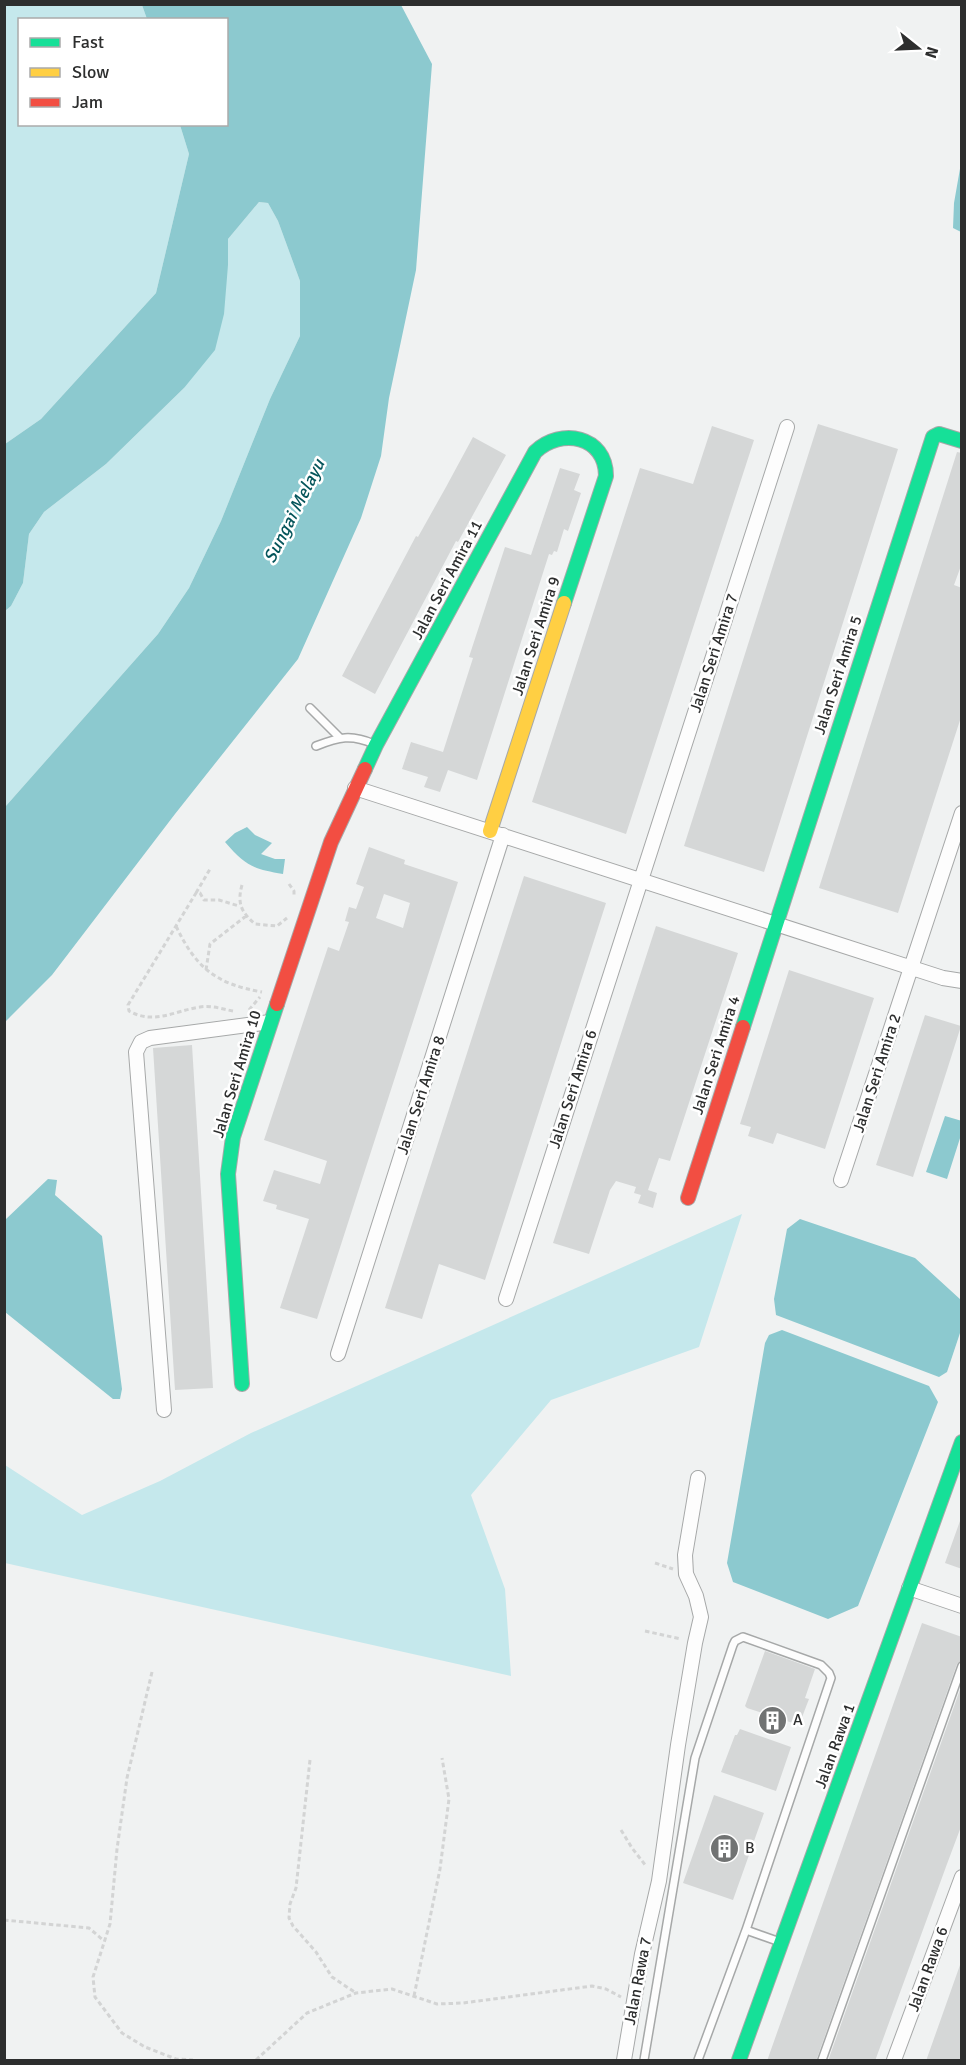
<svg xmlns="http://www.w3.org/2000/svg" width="966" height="2065" font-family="Signika,sans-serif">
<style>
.green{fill:#c5e8ec}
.water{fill:#8cc9cf}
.building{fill:#d5d7d7;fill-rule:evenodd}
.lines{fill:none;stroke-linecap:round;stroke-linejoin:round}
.lane-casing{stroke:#a6a8a8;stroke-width:10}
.street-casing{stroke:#a6a8a8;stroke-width:16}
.fast-casing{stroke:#a6a8a8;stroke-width:16}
.slow-casing{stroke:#a6a8a8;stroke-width:16}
.jam-casing{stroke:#a6a8a8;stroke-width:16}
.path{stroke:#d3d4d4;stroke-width:3;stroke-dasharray:4.5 3;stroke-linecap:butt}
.lane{stroke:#fdfdfd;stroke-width:7}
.street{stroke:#fdfdfd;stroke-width:14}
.fast{stroke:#16e098;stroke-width:14}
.slow{stroke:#ffcf43;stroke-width:14}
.jam{stroke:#f24e42;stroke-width:14}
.labels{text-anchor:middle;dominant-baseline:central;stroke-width:5;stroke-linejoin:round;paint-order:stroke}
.street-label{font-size:16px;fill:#2d2e2e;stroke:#fff}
.poi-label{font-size:16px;fill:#2d2e2e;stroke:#fff;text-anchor:start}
.water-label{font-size:18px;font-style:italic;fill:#05555b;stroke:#fff}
</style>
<rect width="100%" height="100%" fill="#f0f2f2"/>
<path class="green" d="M5,5H142L147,19L20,20V124L180,125L189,154L156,293L41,419L5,444Z
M259,202L268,203L278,221L300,281V336L270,399L221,521L189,588L158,634L5,807V611L11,606L23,583L29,534L44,512L106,464L184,388L228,265V239Z
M742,1214L699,1347L551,1400L471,1495L505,1589L511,1676L5,1563V1465L82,1515L160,1481L251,1433Z"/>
<path class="water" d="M142,5H401L432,64L416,270L389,398L381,456L361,518L298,659L175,814L52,975L5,1022V807L158,634L189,588L221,521L270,399L300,336V281L278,221L268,203L259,202L228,239V265L224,314L215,350L184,388L106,464L44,512L29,534L23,583L11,606L5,611V444L41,419L156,293L189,154L180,125L226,124V20L147,19Z
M961,163V232L953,228L954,203Z
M247,827L255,835L272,843L261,854L275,859H285L283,874C252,869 245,865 225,842L235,833Z
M945,1116L962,1121L961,1135L947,1179L926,1172Z
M48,1179L57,1180L55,1195L102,1236L122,1389L120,1399H113L5,1312V1220Z
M800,1219L915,1258L961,1300V1330L947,1372L939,1377L776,1315L774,1299L787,1229Z
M782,1330L929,1386L938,1402L858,1606L828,1619L733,1582L727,1563L765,1343L769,1335Z"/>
<path class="building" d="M818,424L898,449L764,872L684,846Z
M712,426L754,440L626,834L532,802L640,468L693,484Z
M473,437L506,455L458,542L456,541L375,694L342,676L416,536L418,537L446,487Z
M957,452L962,453V563L954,585L962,588V714L898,913L819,888Z
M560,468L580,474L574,490L581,493L568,531L564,529L557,552L554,551L552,555L549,554L477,780L448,770L440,792L424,787L428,777L402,769L411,742L443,752L473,658L469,657L505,547L531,555Z
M369,847L405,860L404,864L458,882L317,1319L280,1308L309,1219L276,1209L277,1205L263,1201L274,1170L320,1184L327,1161L264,1140L328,947L339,951L349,922L345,921L349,907L356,909L364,887L356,884ZM384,894L410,903L403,928L376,918Z
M524,876L606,903L485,1280L439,1264L422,1319L385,1308Z
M656,926L738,953L670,1161L659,1158L648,1190L657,1193L653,1208L638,1203L641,1195L634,1193L636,1187L616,1181L610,1190L589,1254L553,1243Z
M789,970L874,998L825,1149L777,1133L773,1144L748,1136L751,1127L740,1124Z
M925,1015L961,1026L913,1177L876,1165Z
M192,1045L213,1388L175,1390L153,1048Z
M960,1521L962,1522V1569L945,1563Z
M922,1623L962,1637V1660L957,1664L816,2061H767Z
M765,1651L815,1669L805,1698L809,1699L799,1725L747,1708L745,1706Z
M962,1684V1824L947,1864L875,2061H828Z
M740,1729L791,1747L776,1791L721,1772L735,1735H737Z
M714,1795L764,1813L733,1900L683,1883Z
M960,1965H962V2061H926Z"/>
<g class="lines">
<defs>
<path id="lane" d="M310,708L339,737
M316,746C339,737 351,734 374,744
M746,1930L780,1942
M644,2060L695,1758L733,1645L735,1641L743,1637L821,1665L829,1673L831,1678L746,1930L698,2060
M822,2060L962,1666"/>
<path id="street" d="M355,788L943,978L962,981
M841,1180L962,813
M506,1299L787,427
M338,1354L503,835
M164,1410L136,1052L141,1042L150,1038L270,1022
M909,1588L962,1606
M624,2060L642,1954L659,1881L678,1745L695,1643L701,1617L696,1596L686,1574L685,1555L698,1478
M894,2060L962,1877"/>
<path id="fast" d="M365,769L376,745L535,452C561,427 606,436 606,476L564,603
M743,1027L933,437L939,434L962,441
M242,1384L228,1174L233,1137L277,1004
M739,2060L962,1442"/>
<path id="slow" d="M490,831L564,603"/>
<path id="jam" d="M277,1004L331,842L365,769
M688,1198L743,1027"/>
</defs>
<use href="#lane" class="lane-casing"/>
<use href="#street" class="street-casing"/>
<use href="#fast" class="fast-casing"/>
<use href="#slow" class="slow-casing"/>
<use href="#jam" class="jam-casing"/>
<path class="path" d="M289,884L294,891V895
M242,885C237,903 241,912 255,924L277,926L287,918
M196,893L210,869
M176,926C196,968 216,984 262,992
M206,970L210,944L246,916
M249,1010L260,997
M233,1011C222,1009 211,1005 200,1007C174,1011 154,1025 129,1011L128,1005L196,893H200L204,900H219L239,906
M655,1563L673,1569
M645,1631L681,1639
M152,1672L127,1778L117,1849L110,1924L93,1977L95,1997L122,2033L145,2047L176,2059L193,2060
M310,1760L296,1888L290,1904L289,1918L293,1926L316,1952L332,1977L356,1993
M621,1830L632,1848L646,1866
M4,1920L89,1928L103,1940
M414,1996L440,1869L449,1799L442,1758
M256,2060L307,2013L356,1993L392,1989L437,2004L463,2003L592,1986L606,1989L621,1997"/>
<use href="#lane" class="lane"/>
<use href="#street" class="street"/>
<use href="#fast" class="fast"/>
<use href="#slow" class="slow"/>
<use href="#jam" class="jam"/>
</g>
<defs>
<symbol id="building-disc" viewBox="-11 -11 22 22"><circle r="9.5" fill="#717373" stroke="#fff"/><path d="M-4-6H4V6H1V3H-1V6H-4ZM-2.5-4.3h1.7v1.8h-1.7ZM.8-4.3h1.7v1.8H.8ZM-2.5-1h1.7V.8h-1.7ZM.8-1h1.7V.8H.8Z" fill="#fff"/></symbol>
</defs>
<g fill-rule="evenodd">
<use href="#building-disc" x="756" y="1704" width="33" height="33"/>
<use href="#building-disc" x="708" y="1832" width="33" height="33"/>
</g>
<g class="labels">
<g class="street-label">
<text transform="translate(447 580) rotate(-62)">Jalan Seri Amira 11</text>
<text transform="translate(536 636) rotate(-72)">Jalan Seri Amira 9</text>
<text transform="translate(714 653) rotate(-72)">Jalan Seri Amira 7</text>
<text transform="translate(838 675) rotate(-72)">Jalan Seri Amira 5</text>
<text transform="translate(716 1055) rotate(-72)">Jalan Seri Amira 4</text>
<text transform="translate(877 1073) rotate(-72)">Jalan Seri Amira 2</text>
<text transform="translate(237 1074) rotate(-73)">Jalan Seri Amira 10</text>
<text transform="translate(573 1089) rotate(-72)">Jalan Seri Amira 6</text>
<text transform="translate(421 1095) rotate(-72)">Jalan Seri Amira 8</text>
<text transform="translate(835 1746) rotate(-70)">Jalan Rawa 1</text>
<text transform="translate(928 1969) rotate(-70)">Jalan Rawa 6</text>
<text transform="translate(638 1981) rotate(-79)">Jalan Rawa 7</text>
</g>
<g class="poi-label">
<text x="793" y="1720">A</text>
<text x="745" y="1848">B</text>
</g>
<g class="water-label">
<text transform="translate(294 511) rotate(-63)">Sungai Melayu</text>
</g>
</g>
<rect width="966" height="2065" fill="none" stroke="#2d2e2e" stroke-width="12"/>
<rect x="18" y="18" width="210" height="108" fill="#ffffff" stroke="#ababab" stroke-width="1.5"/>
<rect x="30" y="38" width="30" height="9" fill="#16e098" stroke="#ababab" stroke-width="1.5"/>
<text x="72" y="48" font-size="18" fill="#2d2e2e">Fast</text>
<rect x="30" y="68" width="30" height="9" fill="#ffcf43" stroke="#ababab" stroke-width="1.5"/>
<text x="72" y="78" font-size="18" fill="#2d2e2e">Slow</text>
<rect x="30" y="98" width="30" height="9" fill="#f24e42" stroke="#ababab" stroke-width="1.5"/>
<text x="72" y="108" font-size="18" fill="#2d2e2e">Jam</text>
<g transform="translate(918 48) rotate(108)" stroke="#ffffff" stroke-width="4.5" paint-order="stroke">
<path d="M0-4.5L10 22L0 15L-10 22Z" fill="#2d2e2e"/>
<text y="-9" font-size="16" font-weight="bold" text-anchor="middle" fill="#2d2e2e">N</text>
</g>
</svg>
